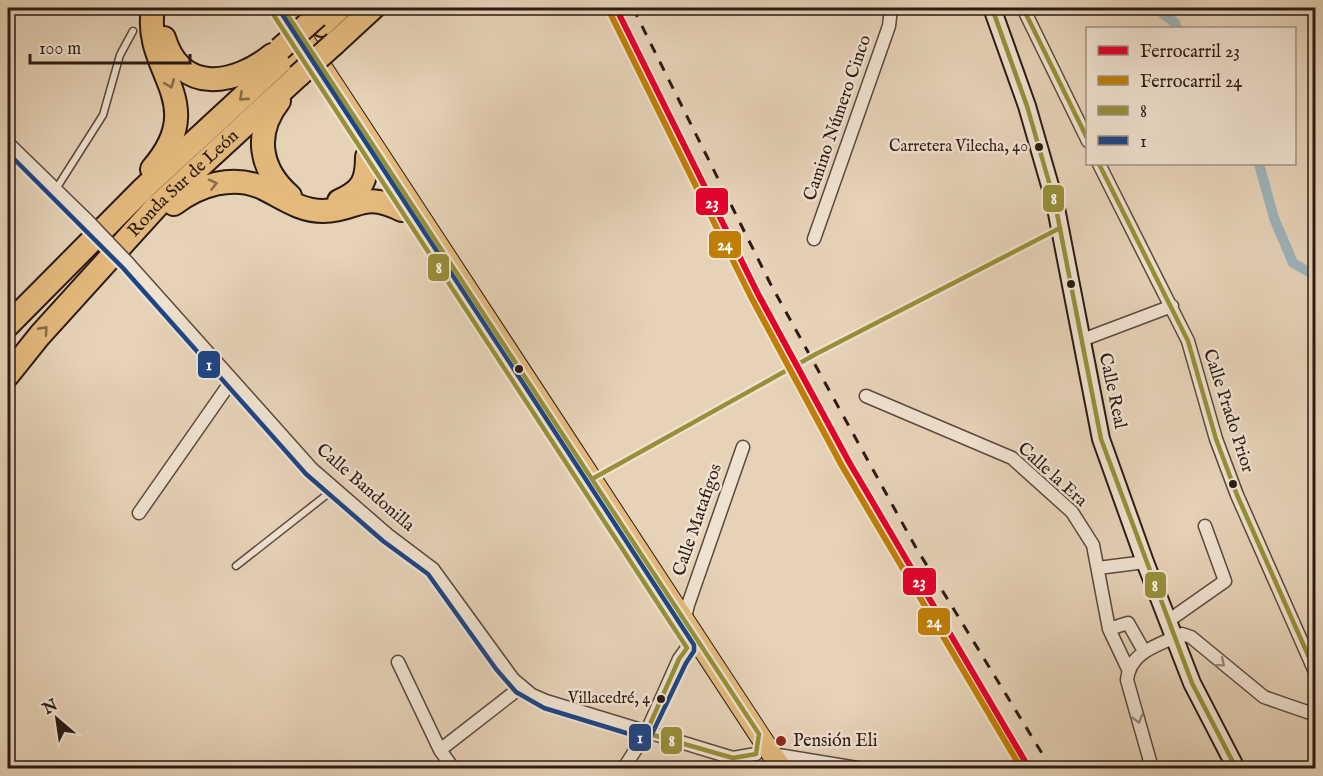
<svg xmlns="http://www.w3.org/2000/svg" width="1323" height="776" font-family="'IM FELL English',serif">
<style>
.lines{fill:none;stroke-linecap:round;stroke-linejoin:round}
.canal{stroke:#9db4bb;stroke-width:10}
.lane-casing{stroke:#5a493d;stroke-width:9}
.street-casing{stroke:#5a493d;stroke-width:15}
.secondary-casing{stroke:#2b1b14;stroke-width:20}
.primary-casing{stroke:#2b1b14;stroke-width:22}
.highway-casing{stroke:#2b1b14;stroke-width:26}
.lane{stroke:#efe2d0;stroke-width:6}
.street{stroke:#efe2d0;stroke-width:12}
.secondary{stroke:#efe2d0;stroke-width:16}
.primary{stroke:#e3b97c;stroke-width:20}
.highway{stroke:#e3b97c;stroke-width:22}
.rail{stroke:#2b1b14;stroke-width:3;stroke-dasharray:10 10;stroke-linecap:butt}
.street-bridge-casing{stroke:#5a493d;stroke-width:15;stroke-linecap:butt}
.highway-bridge-casing{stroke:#2b1b14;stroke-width:26;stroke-linecap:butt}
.street-bridge{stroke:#efe2d0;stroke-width:12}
.highway-bridge{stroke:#e3b97c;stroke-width:22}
.bus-1-casing{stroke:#efe2d0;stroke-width:9}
.bus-2-casing{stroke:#efe2d0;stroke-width:9}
.bus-1{stroke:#969039;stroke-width:4.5}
.bus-2{stroke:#1c4586;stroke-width:4.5}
.rail-1-casing{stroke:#efe2d0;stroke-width:10}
.rail-2-casing{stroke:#efe2d0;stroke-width:10}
.rail-1{stroke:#e4002b;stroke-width:6}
.rail-2{stroke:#bf7f06;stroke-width:6}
.oneway{stroke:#876a48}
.oneway2{stroke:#97887b}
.bus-dot{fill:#2b1b14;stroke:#efe2d0;stroke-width:2}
.poi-dot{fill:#8f2418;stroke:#efe2d0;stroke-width:2}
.labels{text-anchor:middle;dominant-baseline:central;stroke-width:5;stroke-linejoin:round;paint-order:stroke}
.bus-label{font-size:16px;fill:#2b1b14;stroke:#efe2d0;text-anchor:end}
.street-label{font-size:18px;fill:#2b1b14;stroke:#efe2d0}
.poi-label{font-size:18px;fill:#2b1b14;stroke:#efe2d0;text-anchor:start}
.line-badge{stroke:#efe2d0;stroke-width:2}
.badge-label{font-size:16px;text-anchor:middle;font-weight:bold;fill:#fff}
</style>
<rect width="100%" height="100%" fill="#e6d2b7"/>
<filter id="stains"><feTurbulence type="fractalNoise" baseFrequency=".00333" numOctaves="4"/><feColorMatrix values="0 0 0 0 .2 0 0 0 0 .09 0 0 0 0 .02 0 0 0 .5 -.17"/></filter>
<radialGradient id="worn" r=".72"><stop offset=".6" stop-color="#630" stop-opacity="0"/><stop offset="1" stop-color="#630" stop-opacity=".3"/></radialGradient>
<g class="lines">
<path class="canal" d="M1156,8L1175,23L1177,28
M1259,164L1274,218L1293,263L1316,276"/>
<defs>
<path id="lane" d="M56,189L103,115L120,55L133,31
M236,566L334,489"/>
<path id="street" d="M1023,8L1088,141
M8,143L86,219
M1099,164L1188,341L1216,439L1237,495L1316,674
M814,239L889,26L891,8
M128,263L312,469L388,535L433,569L513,679L532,695L546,701L733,758L756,754
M1082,340L1172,306
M866,396L1012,458L1072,512L1093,545L1109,629L1128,669
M139,513L232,380
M1098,568L1145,562
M1168,621L1225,581L1205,526
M684,622L688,605L743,447
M1109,629L1128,623L1144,651
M398,662L440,750L453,768
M440,750L521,687
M772,754L857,768
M624,768L646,733L679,659L687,648
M1152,768L1127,680C1130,651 1159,645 1182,634L1191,637L1264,697L1316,715"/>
<path id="secondary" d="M992,8L1027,106L1055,203L1101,439L1145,562L1192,683L1236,768"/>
<path id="primary" d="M283,8L781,768"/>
<g id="highway">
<path d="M322,25L340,8"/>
<path d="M164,38C181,95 235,85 272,55"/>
<path d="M335,43L373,8"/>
<path d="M279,101C253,134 260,170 290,196"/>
<path d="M152,169C211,101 142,72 153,8"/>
<path d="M339,201C362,191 367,181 367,157"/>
<path d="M174,204C199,185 233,174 263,188C283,198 300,211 323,211C360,210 361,190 402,210"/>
<path d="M8,325L144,188L286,57"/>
<path id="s1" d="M8,375L40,335L157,206L298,76"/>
</g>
</defs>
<use href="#lane" class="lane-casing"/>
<use href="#street" class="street-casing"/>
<use href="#secondary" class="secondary-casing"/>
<use href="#primary" class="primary-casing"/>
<use href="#highway" class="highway-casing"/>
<use href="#lane" class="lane"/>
<use href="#street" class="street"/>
<use href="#secondary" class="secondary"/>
<use href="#primary" class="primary"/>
<use href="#highway" class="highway"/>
<path class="rail" d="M633,8L770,283L915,546L1051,768"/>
<defs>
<path id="street-bridge" d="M86,219L128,263"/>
<path id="highway-bridge" d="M280,49L317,16
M298,76L335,43"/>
</defs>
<use href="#street-bridge" class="street-bridge-casing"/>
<use href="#highway-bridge" class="highway-bridge-casing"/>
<use href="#street-bridge" class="street-bridge"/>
<use href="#highway-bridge" class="highway-bridge"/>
<defs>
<path id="bus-1" d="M269,8L687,648L679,659L646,733L733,758L756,754L759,734L283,8
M992,8L1027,106L1055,203L1101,439L1192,683L1236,768
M1023,8L1088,140
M1099,164L1188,341L1216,439L1237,495L1316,673
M592,479L816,354L1060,228"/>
<path id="bus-2" d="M8,153L123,268L306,474L383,541L428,574L496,669L516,692L544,708L649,740L686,663L694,651V645L278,8"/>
</defs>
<use href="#bus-1" class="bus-1-casing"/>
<use href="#bus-2" class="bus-2-casing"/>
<use href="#bus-1" class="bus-1"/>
<use href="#bus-2" class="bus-2"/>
<defs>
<path id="rail-1" d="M616,8L758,294L849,462L1029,768"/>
<path id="rail-2" d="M609,11L751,297L842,466L1021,768"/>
</defs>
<use href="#rail-1" class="rail-1-casing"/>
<use href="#rail-2" class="rail-2-casing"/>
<use href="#rail-1" class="rail-1"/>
<use href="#rail-2" class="rail-2"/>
</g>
<defs><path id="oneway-chevron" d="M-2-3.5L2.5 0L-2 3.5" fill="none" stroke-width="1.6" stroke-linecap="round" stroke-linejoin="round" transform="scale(1.5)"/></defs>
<g class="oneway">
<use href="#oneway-chevron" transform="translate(170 84) rotate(69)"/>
<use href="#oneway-chevron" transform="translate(243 97) rotate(137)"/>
<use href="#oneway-chevron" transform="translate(213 184) rotate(-14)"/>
<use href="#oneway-chevron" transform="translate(44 330) rotate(-48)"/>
</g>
<g class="oneway2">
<use href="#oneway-chevron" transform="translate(1221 663) rotate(40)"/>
<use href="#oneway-chevron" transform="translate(1138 719) rotate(74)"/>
</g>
<g class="bus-dot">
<circle cx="1039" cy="147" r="5"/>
<circle cx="1071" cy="284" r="5"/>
<circle cx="519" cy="369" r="5"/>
<circle cx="1233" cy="484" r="5"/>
<circle cx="661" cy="699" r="5"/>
</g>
<circle class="poi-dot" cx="781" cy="741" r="6"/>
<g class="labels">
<g class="bus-label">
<text x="1028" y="147">Carretera Vilecha, 40</text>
<text x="650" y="699">Villacedré, 4</text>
</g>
<g class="street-label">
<text transform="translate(838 118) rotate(-71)">Camino Número Cinco</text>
<text stroke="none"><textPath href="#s1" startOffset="260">Ronda Sur de León</textPath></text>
<text transform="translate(1112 391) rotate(78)">Calle Real</text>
<text transform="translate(1228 411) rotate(72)">Calle Prado Prior</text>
<text transform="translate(1052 475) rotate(42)">Calle la Era</text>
<text transform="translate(365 488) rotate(41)">Calle Bandonilla</text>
<text transform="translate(698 520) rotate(-71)">Calle Matafigos</text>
</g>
<g class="poi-label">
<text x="793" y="741">Pensión Eli</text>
</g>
</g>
<g class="line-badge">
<rect x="1042" y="184" width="23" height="29" rx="6" fill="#969039"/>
<rect x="695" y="187" width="34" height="29" rx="6" fill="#e4002b"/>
<rect x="708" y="230" width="34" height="29" rx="6" fill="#bf7f06"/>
<rect x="427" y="253" width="23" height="29" rx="6" fill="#969039"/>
<rect x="197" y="350" width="24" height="29" rx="6" fill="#1c4586"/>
<rect x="902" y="567" width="35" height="29" rx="6" fill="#e4002b"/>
<rect x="1144" y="571" width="23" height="28" rx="6" fill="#969039"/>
<rect x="917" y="607" width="34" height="29" rx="6" fill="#bf7f06"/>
<rect x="628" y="723" width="24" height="29" rx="6" fill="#1c4586"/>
<rect x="660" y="726" width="23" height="29" rx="6" fill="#969039"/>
</g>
<g class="badge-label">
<text x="1054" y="204">8</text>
<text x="712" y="208">23</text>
<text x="725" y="250">24</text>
<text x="439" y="273">8</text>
<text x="209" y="370">1</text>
<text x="919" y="587">23</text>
<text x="1155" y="591">8</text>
<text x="934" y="627">24</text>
<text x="640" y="743">1</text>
<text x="672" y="746">8</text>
</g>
<rect width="1323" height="776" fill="none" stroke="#e6d2b7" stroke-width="30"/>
<rect x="9" y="9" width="1305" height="758" fill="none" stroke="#2b1b14" stroke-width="3"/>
<rect x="15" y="15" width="1293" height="746" fill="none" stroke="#2b1b14" stroke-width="1.5"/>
<rect x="1086" y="27" width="210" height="138" fill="#efe2d0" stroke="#a19285" stroke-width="1.5"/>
<rect x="1098" y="46" width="30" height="9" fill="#e4002b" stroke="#a19285" stroke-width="1.5"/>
<text x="1140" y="57" font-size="18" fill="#2b1b14">Ferrocarril 23</text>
<rect x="1098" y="76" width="30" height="9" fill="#bf7f06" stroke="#a19285" stroke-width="1.5"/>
<text x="1140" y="87" font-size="18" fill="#2b1b14">Ferrocarril 24</text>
<rect x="1098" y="106" width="30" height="9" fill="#969039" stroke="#a19285" stroke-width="1.5"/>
<text x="1140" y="117" font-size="18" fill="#2b1b14">8</text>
<rect x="1098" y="136" width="30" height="9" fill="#1c4586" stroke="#a19285" stroke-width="1.5"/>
<text x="1140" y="147" font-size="18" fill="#2b1b14">1</text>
<g transform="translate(57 719) rotate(331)" stroke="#efe2d0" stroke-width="4.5" paint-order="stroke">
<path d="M0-4.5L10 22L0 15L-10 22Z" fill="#2b1b14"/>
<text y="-9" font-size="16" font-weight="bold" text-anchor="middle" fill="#2b1b14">N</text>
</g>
<path d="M30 54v9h160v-9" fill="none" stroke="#2b1b14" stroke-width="3"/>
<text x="39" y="54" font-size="18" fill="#2b1b14" stroke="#efe2d0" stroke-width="4.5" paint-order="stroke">100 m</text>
<rect width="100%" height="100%" filter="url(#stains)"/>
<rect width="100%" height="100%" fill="url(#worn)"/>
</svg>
